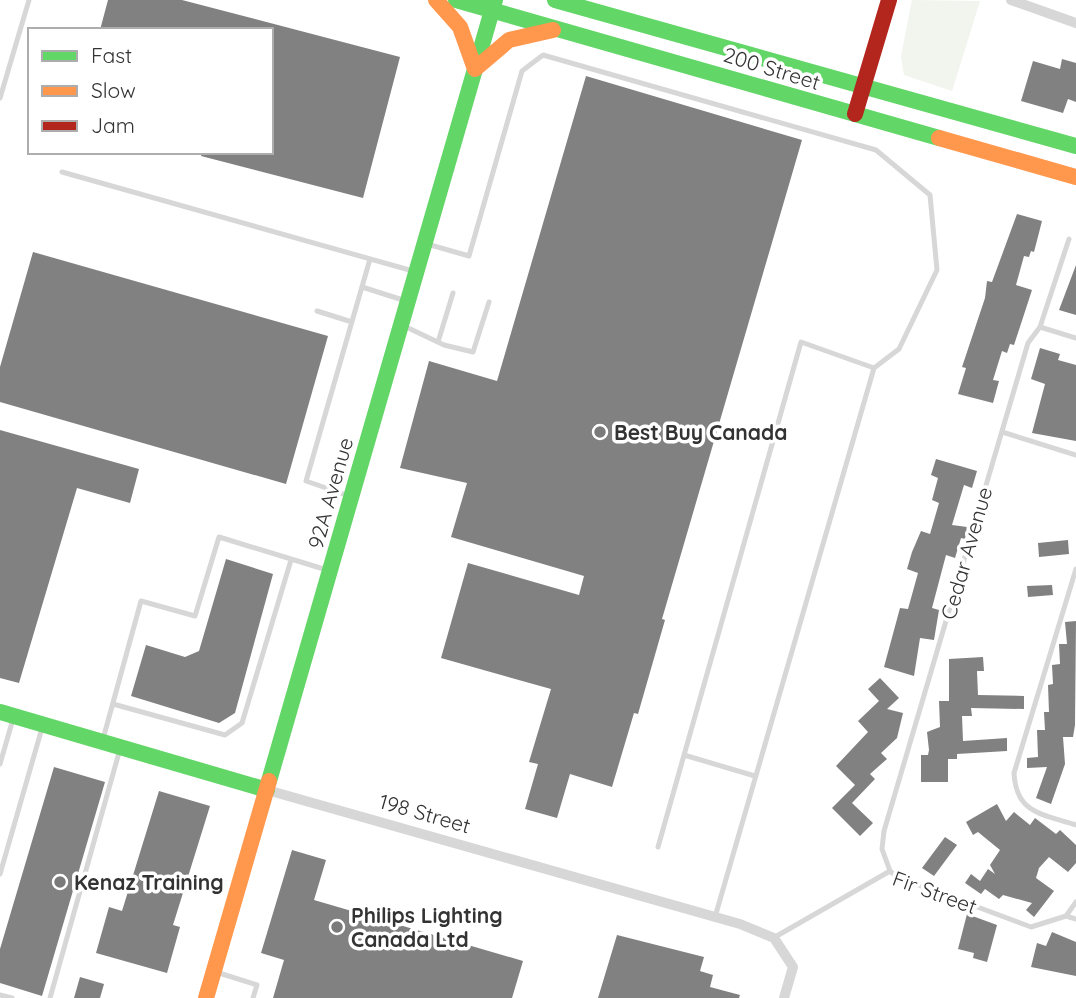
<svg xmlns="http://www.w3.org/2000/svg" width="1076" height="998" font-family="Quicksand,sans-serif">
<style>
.green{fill:#f1f5ed}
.building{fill:#818181}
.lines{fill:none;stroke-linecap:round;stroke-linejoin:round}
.lane{stroke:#d7d7d7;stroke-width:5}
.street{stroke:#d7d7d7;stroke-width:10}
.fast{stroke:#63d668;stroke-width:16}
.slow{stroke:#ff974d;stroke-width:16}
.jam{stroke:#b3261e;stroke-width:16}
.poi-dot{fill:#7a7a7a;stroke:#fff;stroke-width:2.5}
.labels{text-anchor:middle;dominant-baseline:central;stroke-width:7;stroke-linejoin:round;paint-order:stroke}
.street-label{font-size:21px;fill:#333;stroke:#fff}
.poi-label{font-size:21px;font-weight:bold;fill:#333;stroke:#fff;text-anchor:start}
</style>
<rect width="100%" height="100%" fill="#fff"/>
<path class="green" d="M912,0L980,1L952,91L904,75L901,56Z"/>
<path class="building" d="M108,0H182L400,57L363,198L201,156L202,152H271V30H100Z
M1062,59L1076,63V102L1068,99L1063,113L1021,101L1033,61L1060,69Z
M586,76L802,140L662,619L665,620L638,714L634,713L612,787L570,774L557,818L525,809L538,764L529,762L551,689L441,658L468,563L579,595L584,576L451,537L467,483L400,468L429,361L497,381Z
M1017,214L1042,221L1034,252L1031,251L1029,257L1024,256L1016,285L1032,290L1014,345L1010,344L1007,353L1002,351L993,380L999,381L993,403L958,394L966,368L962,367L985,298L987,281L992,282Z
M33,252L328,336L286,484L0,402V367Z
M1076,265V315L1059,310Z
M1040,348L1060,354L1058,360L1076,365V441L1032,433L1045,384L1031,379Z
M0,430L139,469L130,503L77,488L19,683L0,678Z
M936,459L977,471L972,488L964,485L952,525L967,527L965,539L961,538L955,558L946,555L932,608L939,610L934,640L920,638L914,676L884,667L900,608L908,609L918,573L907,569L912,552L921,531L930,534L939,503L932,500L938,478L931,475Z
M1068,540L1069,554L1039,557L1038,543Z
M226,559L273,574L235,713L219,723L131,696L146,645L185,657L199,651Z
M1052,585L1053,595L1028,597L1027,586Z
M1076,621L1075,725L1073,737H1063L1065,764L1051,804L1036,798L1047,767L1027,768V758L1038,757L1037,730H1045L1044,712H1049L1048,685L1053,684L1052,665L1060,664L1059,644H1067L1065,622Z
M983,657L984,671H977L978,695L1024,696V709L971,708L972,716H962L963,741L1007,738V751L957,754V759H948V782H921V755H928L929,750L927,732L940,727L939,701H949V659Z
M880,678L899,698L887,709L903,713L897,738L881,753L887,759L870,774L875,779L852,803L873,823L860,836L832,808L855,785L836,766L868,732L858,721L879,701L868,689Z
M54,767L105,782L42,996L0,983V949Z
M159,791L210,806L173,925L180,927L167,973L96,953L109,907L122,911Z
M997,804L1006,821L1014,812L1030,825L1035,818L1056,834L1060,830L1076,845V863L1068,872L1049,857L1039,868L1036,878L1054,891L1034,917L1026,910L1032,903L1003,895L999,899L985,889L981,894L965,883L971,874L980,881L988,869L995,874L990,865L1000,850L978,832L973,835L966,822Z
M945,837L957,845L934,876L922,868Z
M292,850L326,860L314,900L523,961L512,998H273L284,960L261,953Z
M967,914L997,925L987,962L973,958L974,953L958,949Z
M1052,932L1076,942V976L1031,967L1037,943L1046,946Z
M617,935L704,957L700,971L713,975L710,987L740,995L739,998H598Z
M80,977L104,984L100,998H74Z"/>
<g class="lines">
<path class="lane" d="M0,98L29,0
M62,172L413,271
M427,244L469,256L522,71L543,55L876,150L930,195L937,270L899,349L874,368L715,917
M362,287L406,301
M317,311L352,322
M404,326L444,345L473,352L489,302
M1040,327L1076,338
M438,342L453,293
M1002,432L1076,455
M349,496L306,481L370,259
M1076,569L1014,773C1016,814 1043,814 1076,825
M113,704L225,735L242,723L291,560
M103,739L141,601L195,616L219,537L327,570
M684,755L755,776
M0,764L13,719
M658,847L801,342L874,368
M890,871L882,849L884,831L1028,343L1040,327L1069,239
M0,874L42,728
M1066,916L1076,902
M1066,916L1076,919
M775,937L890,871L897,877L1031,927L1066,916
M216,972L257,985L253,998
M0,995L12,998
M50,998L120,749"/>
<path class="street" d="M1011,0L1076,23
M267,790L740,924L774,938L793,967L784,998"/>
<path class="fast" d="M456,0L939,138
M555,0L1076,146
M0,712L267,790
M269,781L495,0"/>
<path class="slow" d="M436,0L460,27L475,69L509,40L553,30
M939,138L1076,177
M206,998L269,781"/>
<path class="jam" d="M855,114L889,0"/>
</g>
<g class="poi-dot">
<circle cx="600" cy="432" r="7"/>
<circle cx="60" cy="882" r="7"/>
<circle cx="337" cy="927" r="7"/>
</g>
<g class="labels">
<g class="street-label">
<text transform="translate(772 68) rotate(17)">200 Street</text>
<text transform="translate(330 493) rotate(-74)">92A Avenue</text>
<text transform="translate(966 553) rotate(-74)">Cedar Avenue</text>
<text transform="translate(425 813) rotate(16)">198 Street</text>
<text transform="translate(935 892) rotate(20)">Fir Street</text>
</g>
<g class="poi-label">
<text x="614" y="432">Best Buy Canada</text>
<text x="74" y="882">Kenaz Training</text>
<text x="351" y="915">Philips Lighting<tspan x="351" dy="24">Canada Ltd</tspan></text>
</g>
</g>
<rect x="28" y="28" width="245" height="126" fill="#ffffff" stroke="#adadad" stroke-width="2"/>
<rect x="42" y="51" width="35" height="10" fill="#63d668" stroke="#adadad" stroke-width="2"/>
<text x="91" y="63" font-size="21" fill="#333333">Fast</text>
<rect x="42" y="86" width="35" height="10" fill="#ff974d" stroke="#adadad" stroke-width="2"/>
<text x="91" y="98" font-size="21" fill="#333333">Slow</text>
<rect x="42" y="121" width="35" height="10" fill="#b3261e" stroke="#adadad" stroke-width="2"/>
<text x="91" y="133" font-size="21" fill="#333333">Jam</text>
</svg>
